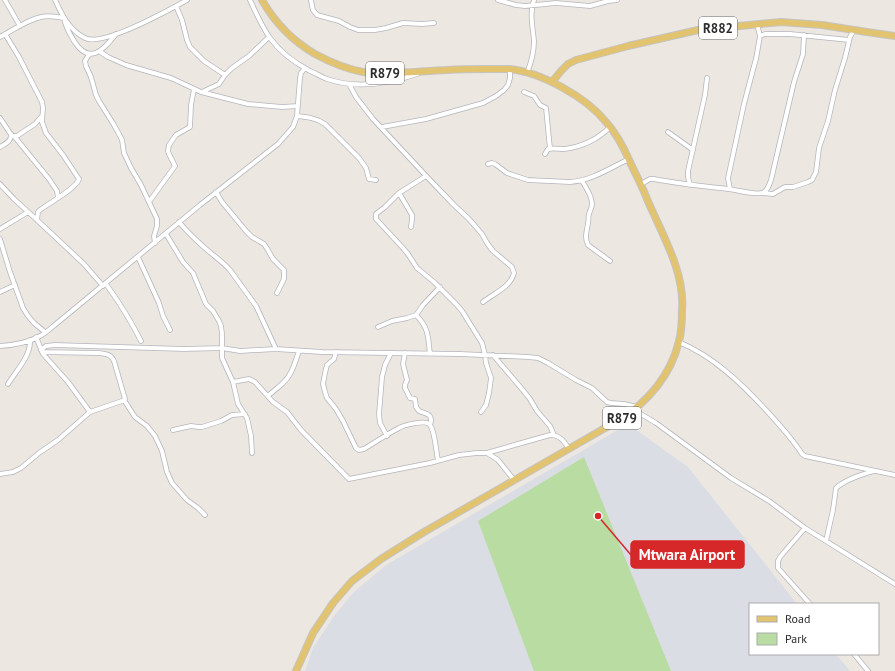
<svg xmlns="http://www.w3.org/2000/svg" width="895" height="671" font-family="'PT Sans',sans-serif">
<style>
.airport{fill:#dbdde5}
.green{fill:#b9dca3}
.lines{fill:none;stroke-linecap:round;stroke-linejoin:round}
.minor-casing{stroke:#b4b6be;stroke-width:5.5}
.primary-casing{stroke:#c4c4c4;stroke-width:8}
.minor{stroke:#fff;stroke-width:4}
.primary{stroke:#e2c36f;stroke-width:6}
.labels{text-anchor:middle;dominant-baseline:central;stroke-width:4;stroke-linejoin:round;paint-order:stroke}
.shield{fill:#fff;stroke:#6b6b6b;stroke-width:1}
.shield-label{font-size:13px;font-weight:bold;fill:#2c2c2c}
.leader{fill:none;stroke:#d62828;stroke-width:1.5}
.callout-dot{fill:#d62828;stroke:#fff;stroke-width:1.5}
.callout{fill:#d62828;stroke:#d62828;stroke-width:1.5}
.callout-label{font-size:15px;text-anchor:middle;font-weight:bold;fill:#fff}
</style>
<rect width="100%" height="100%" fill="#ece7e0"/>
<path class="airport" d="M628,424L688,467L797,604H750V654H836L850,671H305L313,648L334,616L354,592L386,565Z"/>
<path class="green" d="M584,457L671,671H534L478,521Z"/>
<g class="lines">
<defs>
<path id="minor" d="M5,0L20,26
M55,0C62,15 69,30 85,38C102,47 169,10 187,0
M250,0C256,13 262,27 270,38C280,52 295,63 310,71C316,73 321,77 327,79C356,89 388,84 417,74
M311,0L312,6L313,10L317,15L339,21L350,27L358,30H375L386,28L403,23L422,24L434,23
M498,0L516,5L525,6L556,3L590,6L608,1L617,0
M176,6L182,20L187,40L190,47L204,61L225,75
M5,34L19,57L42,102L43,108L42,122L46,133L63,155L79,179C77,188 49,203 40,210L38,212L37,220
M760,36L765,34H790L849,40
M0,37C13,30 27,20 41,17C49,15 56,17 64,18C66,29 69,32 74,41C89,65 103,51 116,34
M99,51L108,57L126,65L171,78L201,92L248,104L282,107L298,106
M90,54L88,56L85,61L86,66L91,77L96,95L99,101L114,125L120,136L122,140L124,153L131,168L141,185L157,219V226L154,236L155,243
M527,73C531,63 534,52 534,41C533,28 529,13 534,0
M349,84L356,97L373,119L430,180L454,205L469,219L482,234L487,243L493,251L512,267L514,273C510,288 494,293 483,302
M202,92L219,84L225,75L232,68L249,56L269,37
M524,92L534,96L540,105L546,108L550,149
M297,116C307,117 316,118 325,124L359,158L366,168L369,179L376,180
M0,118L12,136H17L35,124L42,116
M382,127L426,119L483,103L496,96L504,90L508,85L510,78V69
M668,132L693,150
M14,136L27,152L49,179L57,191L58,198
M0,147C5,144 12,141 11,134
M545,154L548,149C553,148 558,149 564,149C581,147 598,139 610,127
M488,164L492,163L495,164L507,173L528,180L570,182C591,181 610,168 629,159
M426,176L399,193L385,207L376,214V219L403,248L408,254L417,268L434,282L456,304L462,311L482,343L485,355L486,363L491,378L489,393L486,405L481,412
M582,181C586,187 592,196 592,204C592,208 590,210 589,214C588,216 589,220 588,223C587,231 584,237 588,245L610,261
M0,184L14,199L37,220L84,264L103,286
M641,184L650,179H654C679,184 704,186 728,189C737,190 754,195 762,193C768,191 769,185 771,180L794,82L803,54L804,35
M690,185L688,177V171L705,95L707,78
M730,189L728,178L744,104L754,66L756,59L760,36L757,24
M216,192L222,202L246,231L252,237L264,244L268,250L273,259L284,270V279L277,293
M399,193L412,215V219L411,227
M762,193L773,194L785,187H793L808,182L812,180L816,172L819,148L828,121L835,90L845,58L850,37L854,30
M149,202L175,166L169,154L168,151L169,145L176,135L190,127L191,105L194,89
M179,222C187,232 197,241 206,249C214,256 223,262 230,270L256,306L276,349
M0,229L28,212
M166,234L183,262L193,273L206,304L213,311L219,321L221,326L222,334V358L233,382L238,404L247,418L251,436L252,453
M0,239L10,272L23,308L28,316L34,323L45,332
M138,257L159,303L163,316L170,330
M106,284C119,302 131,321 141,341
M0,292L15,285
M416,315C429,328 428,337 430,354
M378,327L392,321L407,318L416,315L423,305L440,287
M36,337L43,354L68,382L90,412
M679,342C714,357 740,382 765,409C778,423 792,438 802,454L805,456L895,475
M0,346C14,345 28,343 40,336C46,333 51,328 56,324L200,205L278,144L293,127L297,116L300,78L301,73L305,68
M41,350L46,346L55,345L184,349L222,348L240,351L276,349L322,352L460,354L528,357L538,358L548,363L576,380L592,388L607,402L611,403L624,404L637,407
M336,352L334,359L327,365L325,373L323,384L325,392L327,398L336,409L343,421L356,448L359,450L364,449C376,442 387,434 399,428C404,425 425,420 429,424C435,429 436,453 438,460
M405,353L403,364L407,380L405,385V388L410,398L415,399L416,407L419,411C426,414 434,414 430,425
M493,355L522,389L530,399L537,411L550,426L554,435
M233,382L249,379L255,382L273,402L287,412L301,430L349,479L430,463L459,455L477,453H487L498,460L514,480
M8,384C16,371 31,356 30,340
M268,396C273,391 278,388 283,383C292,375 295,362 299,351
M124,400L135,417L147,426L155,436L162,451L167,472L172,483L187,500L198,508L205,515
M634,410L656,423L731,478L769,501L805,528L895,584
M173,430L191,426L199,427H202L221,421L232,415L245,414
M387,436L380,423L379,414L382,377L385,365L391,353
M487,453L518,444L550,435C560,435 564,441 569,449
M0,474L13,472L21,468L39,453L58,440L90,412L122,401L125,399L114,361C111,354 106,354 99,353L42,352
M805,528L780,557L778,561V568L810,604
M826,541L833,510L836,488C845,480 863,474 874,471
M854,654L868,671"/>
<path id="primary" d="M262,0C275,23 293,41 315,54C330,62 346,69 363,72C391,75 419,71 447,70C461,69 476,69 490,69C496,69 503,69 509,69C541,72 586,97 606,122C617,134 624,148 630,162C636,175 642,186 647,199C661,232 685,272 682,309C682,319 682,331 679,341C671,375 648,402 619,420L424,532L381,559L352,581L333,603L313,633L296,671
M552,82L561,71L568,64L576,60L628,46L698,30L781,22L822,25L867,32L895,36"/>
</defs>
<use href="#minor" class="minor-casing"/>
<use href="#primary" class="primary-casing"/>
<use href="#minor" class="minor"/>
<use href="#primary" class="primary"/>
</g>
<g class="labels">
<g class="shield">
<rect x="699" y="17" width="38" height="22" rx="3"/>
<rect x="366" y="62" width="38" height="22" rx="3"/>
<rect x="603" y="407" width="38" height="22" rx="3"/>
</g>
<g class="shield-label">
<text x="718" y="28">R882</text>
<text x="385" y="73">R879</text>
<text x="622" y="418">R879</text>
</g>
</g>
<path class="leader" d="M598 516L631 555"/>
<circle class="callout-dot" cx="598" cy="516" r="4"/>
<rect class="callout" x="631" y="541" width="113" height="27" rx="4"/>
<g class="callout-label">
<text x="687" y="560">Mtwara Airport</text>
</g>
<rect x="749" y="603" width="130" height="52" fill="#ffffff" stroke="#ababab"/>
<rect x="757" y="616" width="20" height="6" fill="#e2c36f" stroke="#ababab"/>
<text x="785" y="623" font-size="12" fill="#2c2c2c">Road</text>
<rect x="757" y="633" width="20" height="12" fill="#b9dca3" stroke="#ababab"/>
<text x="785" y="643" font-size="12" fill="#2c2c2c">Park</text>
</svg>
